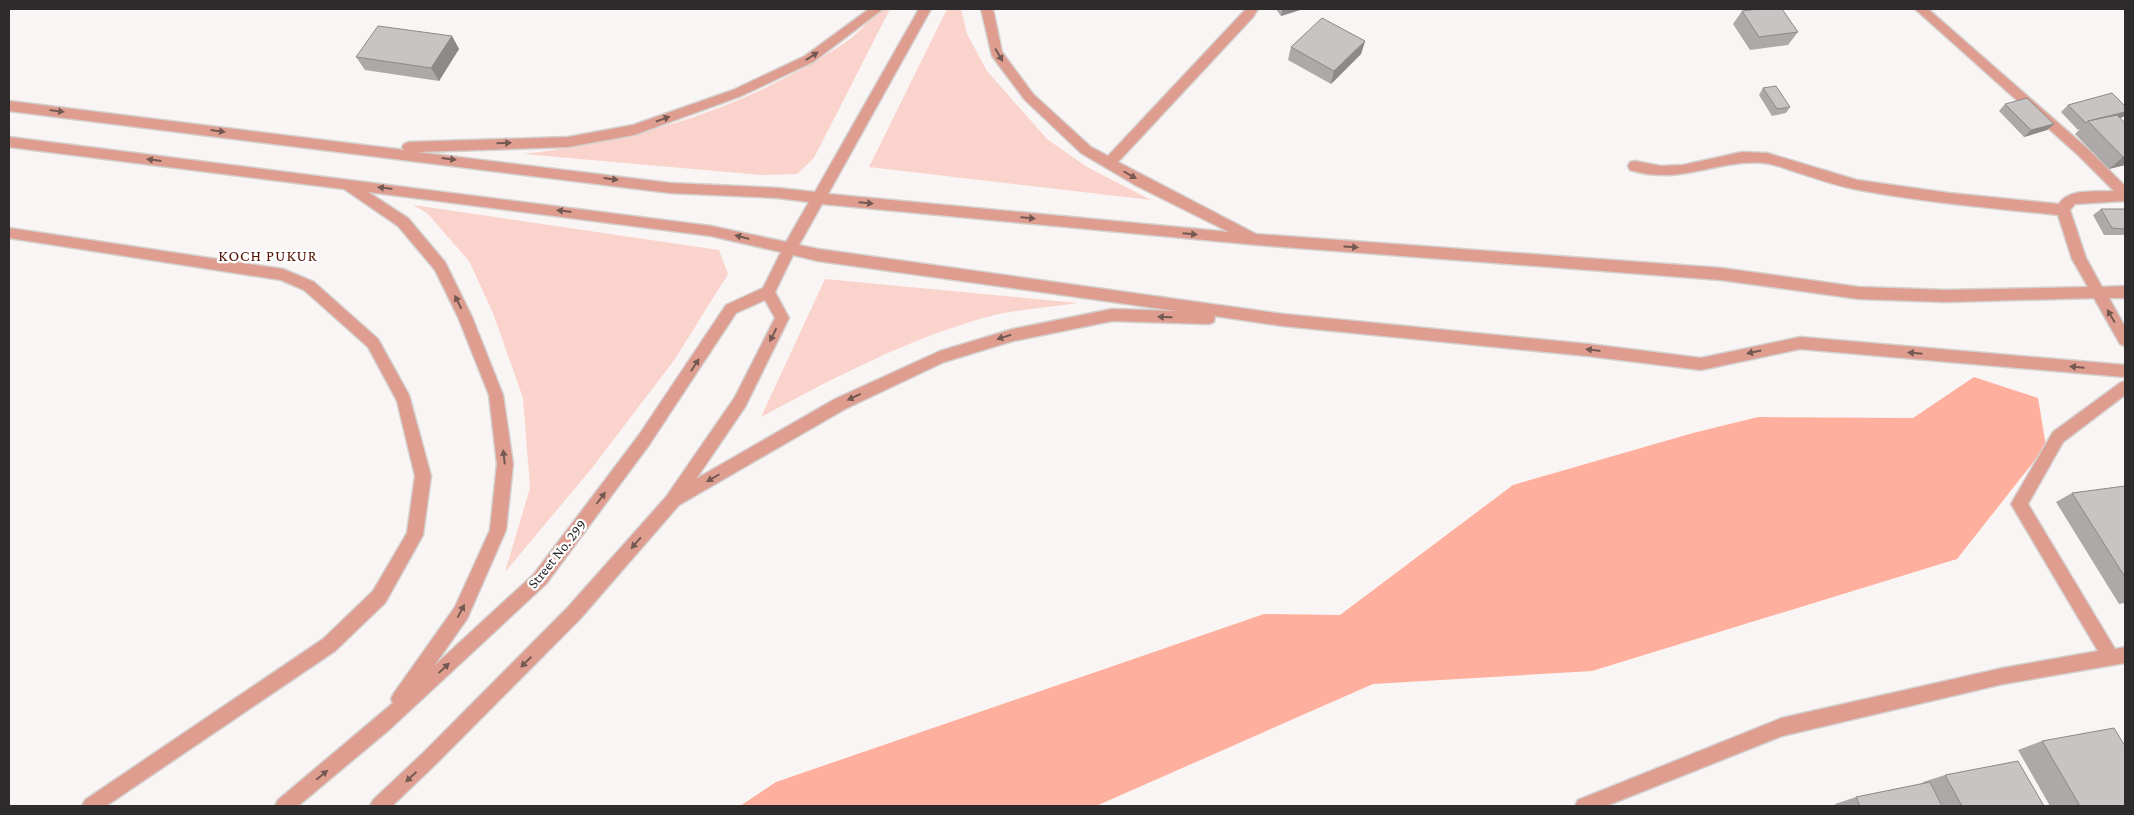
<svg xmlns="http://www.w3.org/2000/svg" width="2134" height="815" font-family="'Crimson Pro',serif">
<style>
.green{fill:#fad4cc}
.water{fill:#feaf9d}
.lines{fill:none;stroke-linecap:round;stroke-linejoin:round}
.minor-casing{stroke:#d4d1d0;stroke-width:3}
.minor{fill:#df9d8f;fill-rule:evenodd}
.wall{fill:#aca9a8}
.shaded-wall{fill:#8c8988}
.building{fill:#c8c4c3;stroke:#8c8988}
.oneway{fill:#745953}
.labels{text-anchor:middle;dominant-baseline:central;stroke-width:4.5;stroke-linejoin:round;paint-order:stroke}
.street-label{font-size:15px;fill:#2d2b2b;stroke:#fff}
.neighbourhood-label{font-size:16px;letter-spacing:1px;fill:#551306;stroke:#fff}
</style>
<rect width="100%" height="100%" fill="#f9f5f4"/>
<path class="green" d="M883,9H890L814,158L797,174L761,175L523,154C641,140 744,109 843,44C858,35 869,19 883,9Z
M947,9H961L967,34L987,71L1047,139L1087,167L1151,200L869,167Z
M413,205L719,250L728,274L675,359L592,468L505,572L530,488L523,398L493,313L469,261L427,213Z
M825,279L1078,303C1048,308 1016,309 987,317C907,339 834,378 761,417Z"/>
<path class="water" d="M1974,377L2038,398L2046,446L1957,559L1592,671L1373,684L1096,806H740L776,782L1264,614L1340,615L1513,485L1693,433L1758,417L1913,418Z"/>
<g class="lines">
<defs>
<path id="minor" d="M869,9H883L813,62L741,96L634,135L568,147L417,152L670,183L778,188L815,192L919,9H931L828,194L1229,232L1137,186L1081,153L1025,100L992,56L981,9H993L1002,52L1033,94L1091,147L1108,156L1246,9H1258L1253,17L1118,162L1256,234L1721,268L1859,287L1946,290L2088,287L2072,259L2058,215C1991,208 1924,202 1859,190C1836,186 1812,177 1790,170C1782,167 1773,164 1764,163C1715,159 1682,186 1630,170L1628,166L1630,162L1635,161L1661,166L1683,165L1742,152L1767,153L1857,180L1949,193L2059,204C2068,188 2098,192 2114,191L2078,155L1915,9H1928L2088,149L2125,186V201L2075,204L2070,210L2086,258L2102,287L2125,286V298H2109L2125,327V346L2120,344L2094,298L1946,302L1859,299L1721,280L1258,245L822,204L799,245L818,249L1283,314L1588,344L1701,358L1800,337L2125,365V377L1800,349L1701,370L1588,356L1283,326L1215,316L1214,322L1209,324L1112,321L1013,341L944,362L845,409L679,505L580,619L436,764L392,806H370L373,800L424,752L568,607L666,497L735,397L775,318L765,300L736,313L649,445L546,584L390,729L298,806H275L278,800L393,703L391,699L394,693L455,607L490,530L497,464L489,395L458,317L435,270L398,226L344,189L9,147V137L711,226L786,242L809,202L778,198L670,193L9,111V101L404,150L402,147L404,144L409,142L568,137L633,125L733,90L805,56ZM368,192L711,236L781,252L763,288L726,305L639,435L534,574L434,666L467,619L506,530L513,464L503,395L472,317L445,262L408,218ZM793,255L818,261L1177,311L1112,309L1013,329L940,351L835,399L696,479L745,407L789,318L775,292Z
M9,228L283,269L314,282L378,339L409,395L431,476L423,535L385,603L335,651L106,806H82L85,800L323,639L373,591L407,533L415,476L397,401L368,347L304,290L281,280L9,238Z
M2125,381V395L2063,442L2028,504L2115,649L2125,647V663L2003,684L1782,736L1606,806H1575L1578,800L1782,718L2003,668L2098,651L2011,504L2053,432L2120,383Z"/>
</defs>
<use href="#minor" class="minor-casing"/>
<use href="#minor" class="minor"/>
</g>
<path class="wall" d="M1276,9H1303L1281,16Z
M1742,11L1798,32L1788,45L1750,50L1733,24Z
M452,36L459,49L439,81L365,70L356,57Z
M1365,41L1361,54L1331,84L1288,60L1291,47Z
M1763,88L1790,107L1786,113L1772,116L1759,95Z
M2005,104L2054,124L2047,130L2024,137L1999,111Z
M2068,105L2125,106V115L2123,117L2120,118L2125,123V165L2109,169L2075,134L2080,129L2078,130L2061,112Z
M2101,209H2125V235H2104L2093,215Z
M2125,486V603L2119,604L2056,502L2072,493Z
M2042,741L2125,806H2050L2018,750Z
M1945,775L2044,806H1836L1835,804L1856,797L1923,784V782Z"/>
<path class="shaded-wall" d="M1283,9H1303L1281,16Z
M452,36L459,49L439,81L431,68Z
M1365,41L1361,54L1331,84L1334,71Z
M2125,112V115L2123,117L2093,126L2089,122Z
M2054,124L2047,130L2024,137L2031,130Z
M2125,156V165L2109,169L2123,157Z"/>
<path class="building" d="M1759,9H1782L1798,32L1759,37L1742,11Z
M1322,18L1365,41L1334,71L1291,47Z
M378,26L452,36L431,68L356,57Z
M1776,86L1790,107L1777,109L1763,88Z
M2112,93L2125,106V112L2088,121L2086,123L2068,105Z
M2027,98L2054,124L2031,130L2005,104Z
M2117,115L2125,123V156L2123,157L2088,121Z
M2101,209H2125V229L2112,228Z
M2125,486V577L2072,493Z
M2114,728L2125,746V806H2080L2042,741Z
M2018,761L2044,806H1962L1945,775Z
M1930,782L1942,806H1860L1856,797Z"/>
<defs><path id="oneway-solid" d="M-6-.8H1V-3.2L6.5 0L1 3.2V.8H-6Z" transform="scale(1.25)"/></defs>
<g class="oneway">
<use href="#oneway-solid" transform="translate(999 55) rotate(60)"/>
<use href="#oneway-solid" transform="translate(812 56) rotate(-33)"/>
<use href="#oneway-solid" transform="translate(57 111) rotate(7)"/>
<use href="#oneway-solid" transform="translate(663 119) rotate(-19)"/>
<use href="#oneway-solid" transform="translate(218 131) rotate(7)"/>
<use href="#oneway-solid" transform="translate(504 143) rotate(-1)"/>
<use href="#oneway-solid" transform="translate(449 159) rotate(7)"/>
<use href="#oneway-solid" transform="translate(154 160) rotate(-173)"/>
<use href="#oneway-solid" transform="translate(1130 175) rotate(30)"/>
<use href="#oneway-solid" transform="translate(611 179) rotate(7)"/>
<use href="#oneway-solid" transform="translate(385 188) rotate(-173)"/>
<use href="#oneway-solid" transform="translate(866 203) rotate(5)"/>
<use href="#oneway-solid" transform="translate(564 211) rotate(-173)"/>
<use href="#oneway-solid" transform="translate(1028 218) rotate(5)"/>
<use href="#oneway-solid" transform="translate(1190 234) rotate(5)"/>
<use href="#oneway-solid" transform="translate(742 237) rotate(-165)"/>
<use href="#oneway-solid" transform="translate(1351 247) rotate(4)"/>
<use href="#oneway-solid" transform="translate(458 302) rotate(-116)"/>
<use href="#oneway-solid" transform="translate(2111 316) rotate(-120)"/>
<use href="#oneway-solid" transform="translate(1165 317) rotate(-178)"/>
<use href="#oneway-solid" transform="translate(773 335) rotate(117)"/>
<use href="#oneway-solid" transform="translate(1004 337) rotate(163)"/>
<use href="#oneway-solid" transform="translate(1593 350) rotate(-173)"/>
<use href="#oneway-solid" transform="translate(1754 352) rotate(168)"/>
<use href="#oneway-solid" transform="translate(1915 353) rotate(-175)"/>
<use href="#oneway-solid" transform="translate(695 365) rotate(-57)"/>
<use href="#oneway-solid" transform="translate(2077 367) rotate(-175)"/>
<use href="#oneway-solid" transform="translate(854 397) rotate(155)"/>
<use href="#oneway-solid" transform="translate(504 457) rotate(-96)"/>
<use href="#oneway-solid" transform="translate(713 478) rotate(150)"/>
<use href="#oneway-solid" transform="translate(601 498) rotate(-53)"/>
<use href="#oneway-solid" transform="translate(636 543) rotate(131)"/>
<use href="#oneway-solid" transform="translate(461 611) rotate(-62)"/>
<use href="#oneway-solid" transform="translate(526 662) rotate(135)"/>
<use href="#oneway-solid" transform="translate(444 668) rotate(-43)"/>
<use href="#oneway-solid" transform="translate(322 775) rotate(-40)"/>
<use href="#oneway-solid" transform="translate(411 777) rotate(137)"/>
</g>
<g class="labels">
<g class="street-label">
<text transform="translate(557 554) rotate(-51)">Street No. 299</text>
</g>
<g class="neighbourhood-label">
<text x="268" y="255">KOCH PUKUR</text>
</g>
</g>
<rect width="2134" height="815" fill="none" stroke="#2d2b2b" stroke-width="20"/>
</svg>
